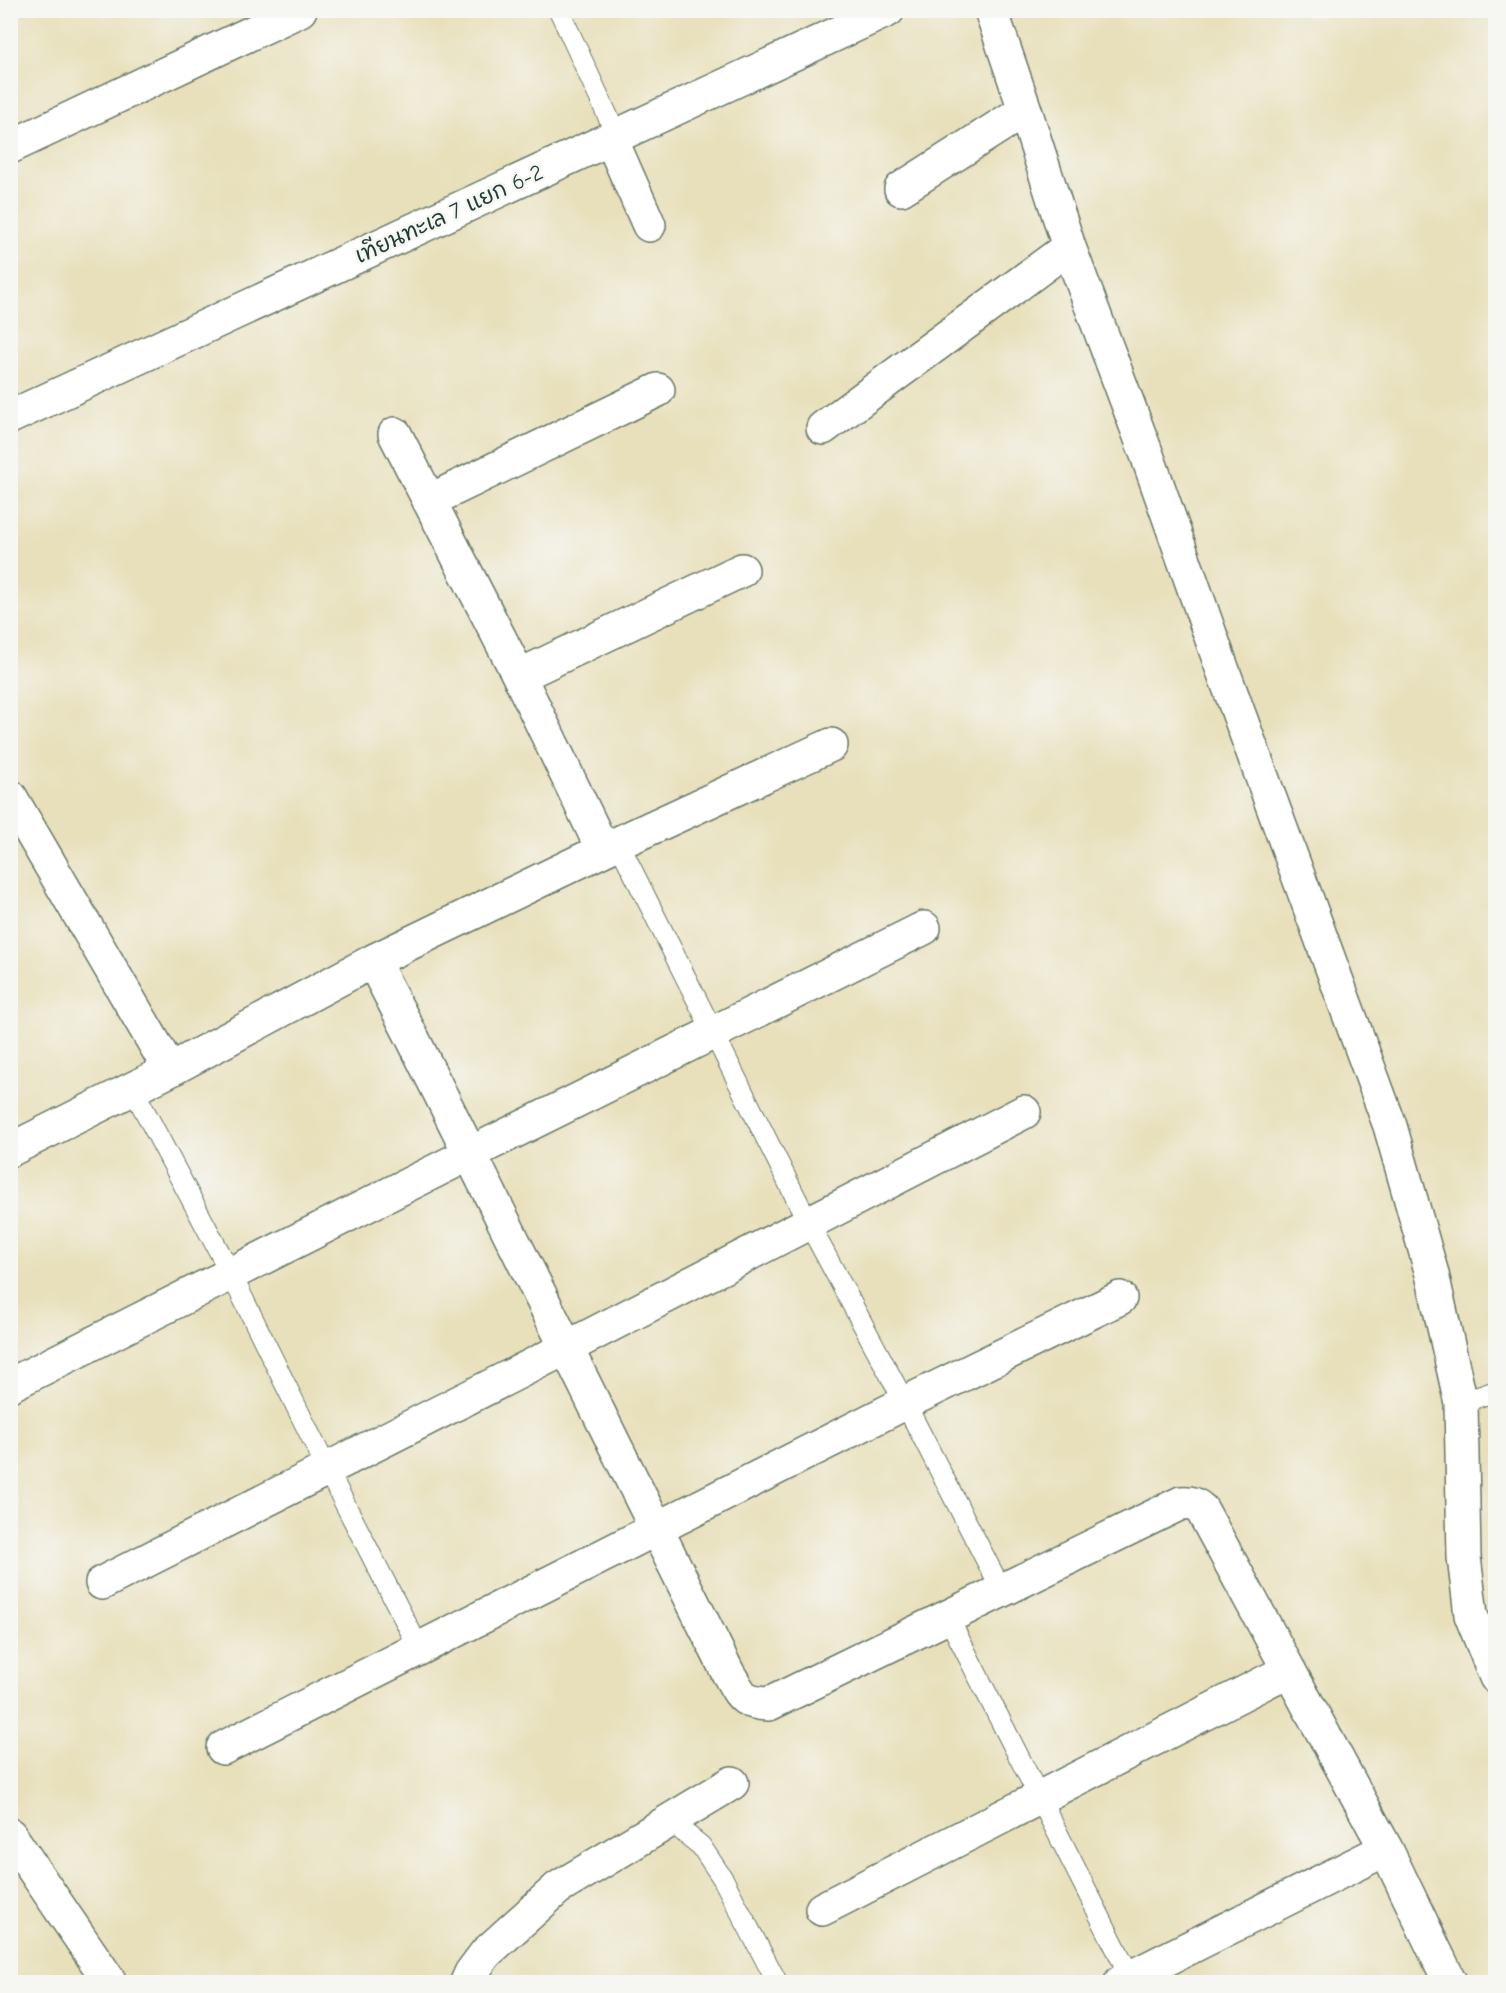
<svg xmlns="http://www.w3.org/2000/svg" width="1506" height="1993" font-family="'Comic Neue','Playpen Sans Thai',sans-serif">
<style>
.lines{fill:none;stroke-linecap:round;stroke-linejoin:round}
.lane-casing{stroke:#657663;stroke-width:22}
.street-casing{stroke:#657663;stroke-width:36}
.lane{stroke:#fff;stroke-width:20}
.street{stroke:#fff;stroke-width:33}
.labels{text-anchor:middle;dominant-baseline:central;stroke-width:5;stroke-linejoin:round;paint-order:stroke}
.street-label{font-size:22px;fill:#1f3d34;stroke:#f6f6f2}
</style>
<rect width="100%" height="100%" fill="#f6f6f2"/>
<filter id="ink" filterUnits="userSpaceOnUse"><feTurbulence type="fractalNoise" baseFrequency=".0167" numOctaves="2"/><feDisplacementMap in="SourceGraphic" scale="12" xChannelSelector="R" yChannelSelector="G"/><feConvolveMatrix kernelMatrix="1 2 1 2 8 2 1 2 1" color-interpolation-filters="sRGB"/></filter>
<filter id="wash" filterUnits="userSpaceOnUse"><feTurbulence type="fractalNoise" baseFrequency=".008" numOctaves="4" result="noise"/><feDisplacementMap in="SourceGraphic" scale="24" xChannelSelector="R" yChannelSelector="G"/><feGaussianBlur stdDeviation="1.35" result="paint"/><feColorMatrix in="noise" values="0 0 0 0 0 0 0 0 0 0 0 0 0 0 0 0 0 1.4 0 .05"/><feComposite in="paint" operator="in"/></filter>
<g filter="url(#wash)">
<rect width="100%" height="100%" fill="#e8e0bb"/>
</g>
<g filter="url(#ink)">
<g class="lines">
<defs>
<path id="lane" d="M559,10L617,136
M619,844L809,1224L905,1403L1002,1591
M133,1089L231,1274L327,1469L419,1648
M1461,1403L1496,1391
M948,1617L1131,1978
M670,1821L701,1846L723,1879L777,1982"/>
<path id="street" d="M991,10L1025,110L1069,247L1147,455L1222,668L1390,1126L1432,1274L1461,1403L1464,1557L1471,1615L1496,1677
M611,139L649,225
M10,147L300,10
M901,189L1025,110
M10,417L888,10
M823,428L1069,247
M395,434L519,676L603,850
M429,501L658,390
M519,676L742,570
M10,796L170,1070
M373,961L603,850L831,745
M10,1150L170,1070L373,961L412,1037L728,1673C742,1696 741,1703 769,1704L1181,1503C1191,1502 1195,1504 1202,1510L1386,1849L1450,1982
M10,1385L469,1154L924,928
M102,1583L566,1348L1024,1112
M223,1748L905,1403L1120,1298
M10,1835L110,1982
M822,1909L1289,1670
M467,1982L471,1973L486,1953L558,1888L732,1783
M1121,1982L1386,1849"/>
</defs>
<use href="#lane" class="lane-casing"/>
<use href="#street" class="street-casing"/>
<use href="#lane" class="lane"/>
<use href="#street" class="street"/>
</g>
</g>
<g class="labels">
<g class="street-label">
<text transform="translate(449 214) rotate(-25)">เทียนทะเล 7 แยก 6-2</text>
</g>
</g>
<rect width="1506" height="1993" fill="none" stroke="#f6f6f2" stroke-width="36"/>
</svg>
